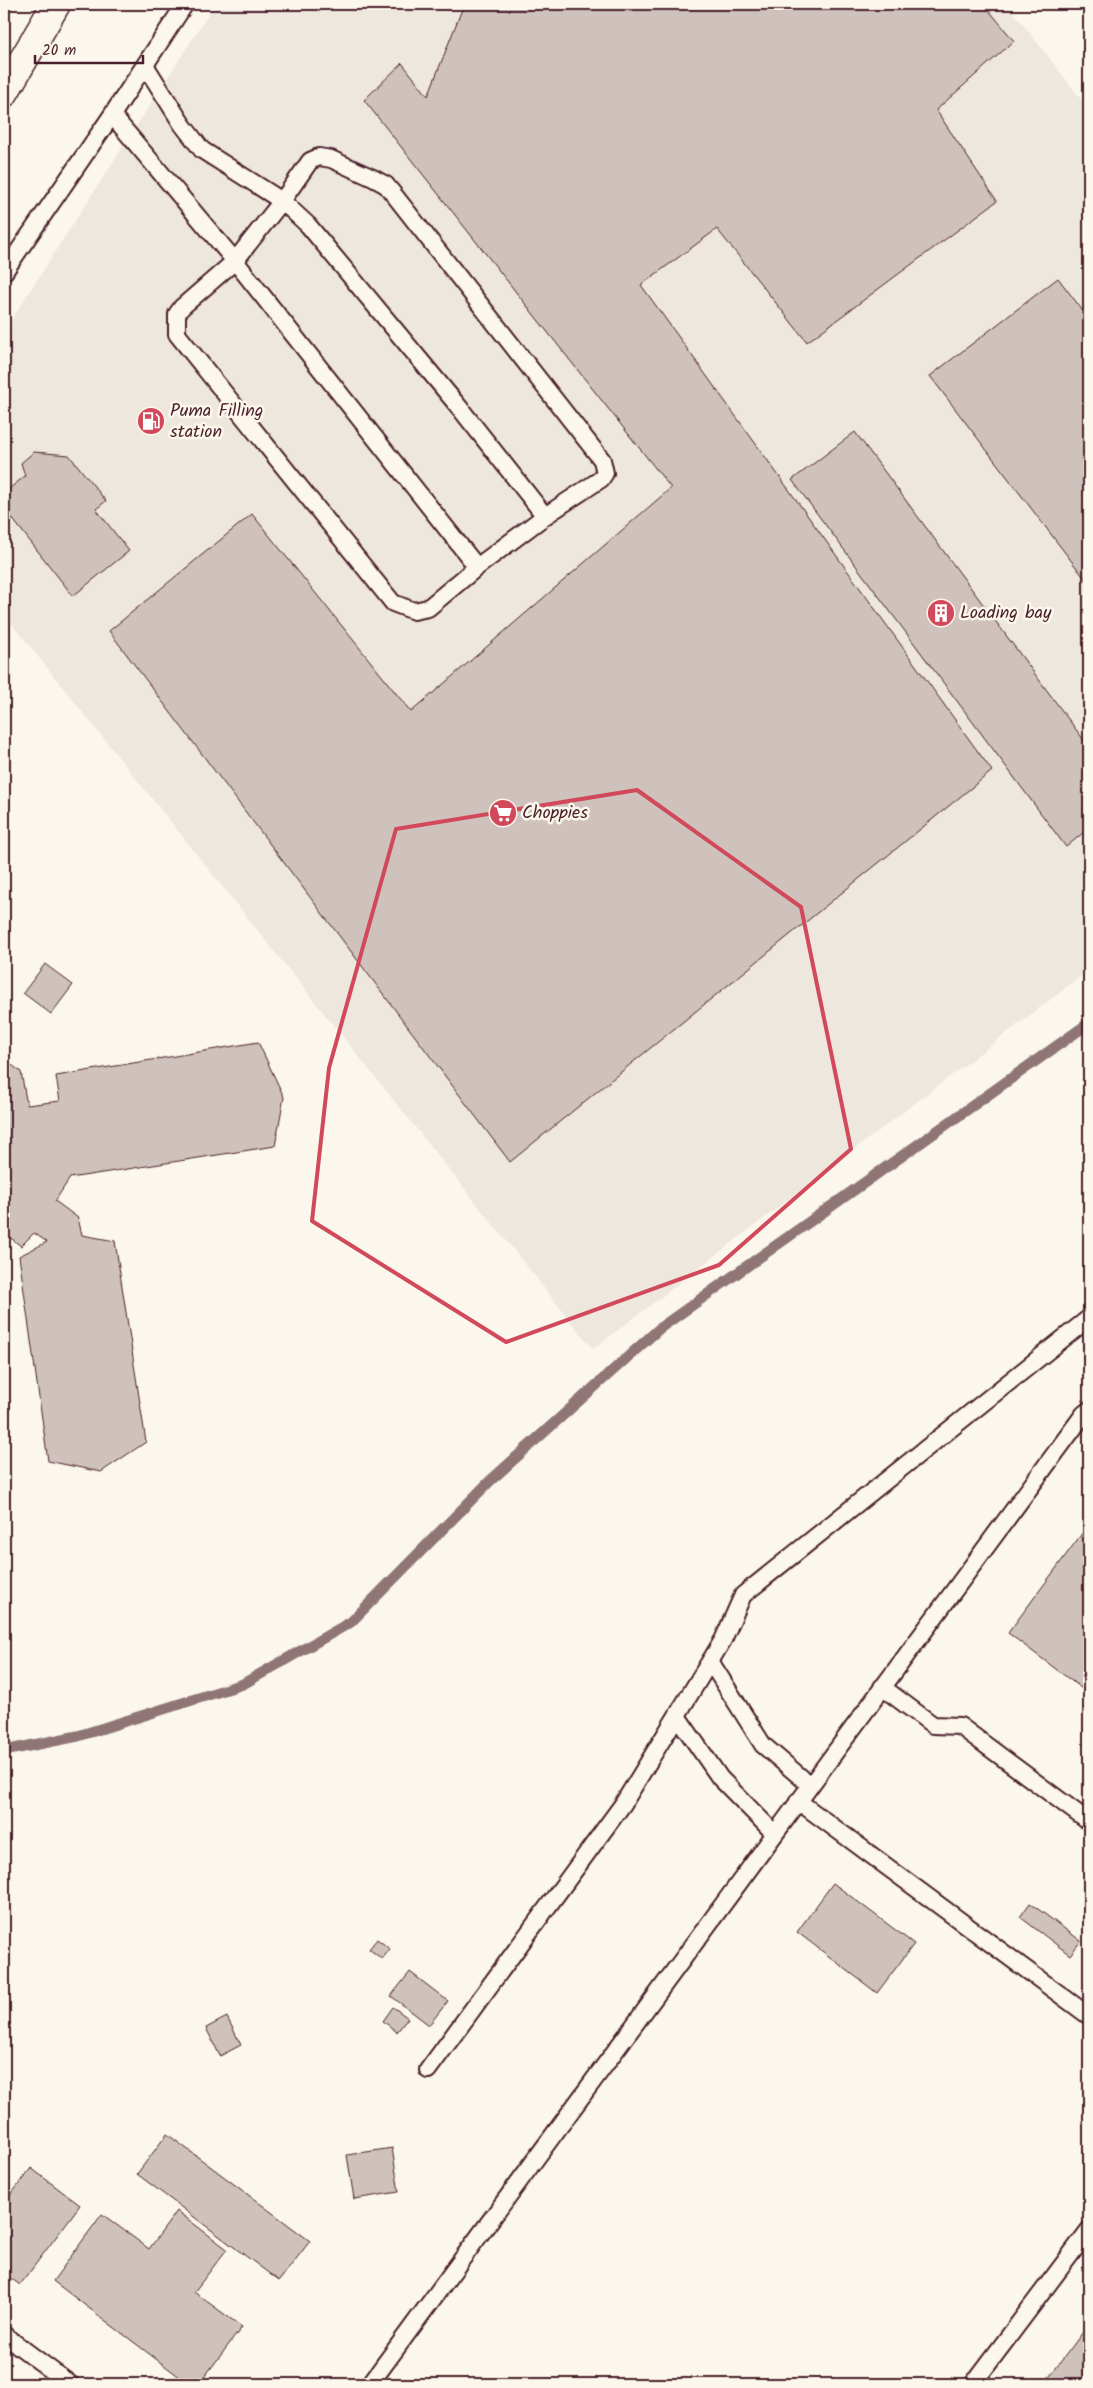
<svg xmlns="http://www.w3.org/2000/svg" width="1093" height="2388" font-family="Kalam,sans-serif">
<style>
.built{fill:#eee7de}
.lines{fill:none;stroke-linecap:round;stroke-linejoin:round}
.stream{stroke:#907477;stroke-width:11}
.building{fill:#cfc2bc;stroke:#4a1f2b}
.lane-casing{stroke:#4a1f2b;stroke-width:20}
.secondary-casing{stroke:#4a1f2b;stroke-width:31}
.lane{stroke:#fbf7ec;stroke-width:16}
.secondary{stroke:#fbf7ec;stroke-width:28}
.marked{fill:none;stroke:#d1495b;stroke-width:4;stroke-linejoin:round}
.labels{text-anchor:middle;dominant-baseline:central;stroke-width:5;stroke-linejoin:round;paint-order:stroke}
.poi-label{font-size:18px;fill:#4a1f2b;stroke:#fbf7ec;text-anchor:start}
</style>
<rect width="100%" height="100%" fill="#fbf7ec"/>
<filter id="ink" filterUnits="userSpaceOnUse"><feTurbulence type="fractalNoise" baseFrequency=".02" numOctaves="2"/><feDisplacementMap in="SourceGraphic" scale="10" xChannelSelector="R" yChannelSelector="G"/><feConvolveMatrix kernelMatrix="1 2 1 2 8 2 1 2 1" color-interpolation-filters="sRGB"/></filter>
<g filter="url(#ink)">
<path class="built" d="M215,4H1007L1089,109V970L593,1349L4,614V331Z"/>
<g class="lines">
<path class="stream" d="M4,1751L78,1736L243,1684L351,1622L490,1481L660,1328L1089,1023"/>
</g>
<path class="building" d="M464,4H984L1014,41L936,110L997,201L807,342L717,229L641,285L992,771L510,1162L109,631L252,514L411,712L671,488L364,100L402,63L428,96Z
M1058,278L1089,319V584L930,376Z
M855,432L1089,747V828L1066,847L792,480Z
M34,452L69,455L106,501L96,509L129,551L73,596L4,508V493L25,476L21,463Z
M45,964L73,985L51,1014L23,993Z
M258,1042L284,1097L275,1146L70,1178L55,1201L78,1218L82,1235L115,1241L146,1442L101,1472L48,1461L19,1256L47,1242L34,1233L21,1246L4,1233V1059L21,1072L27,1105L60,1101L56,1076Z
M1089,1524V1694L1008,1633Z
M833,1883L914,1944L877,1993L797,1932Z
M1030,1903L1081,1941L1070,1955L1020,1917Z
M377,1939L390,1949L382,1959L369,1949Z
M410,1972L448,2001L429,2025L391,1996Z
M393,2007L408,2018L397,2032L383,2021Z
M227,2017L241,2045L220,2056L206,2028Z
M167,2134L310,2241L279,2281L137,2174Z
M392,2148L399,2192L354,2199L347,2155Z
M31,2168L80,2205L20,2285L4,2273V2204Z
M177,2211L227,2249L194,2292L242,2327L199,2384H189L53,2281L102,2214L149,2249Z
M1089,2324V2384H1044Z"/>
<g class="lines">
<defs>
<path id="lane" d="M112,115L235,261L182,307L177,314V334L393,603L414,611L428,608L477,567L545,516L459,407L308,225L282,201L202,150L182,124L145,65
M4,272L112,115L185,4
M477,567L235,261L282,201L310,161L319,157L331,159L373,178L386,185L395,196L602,460L605,473L601,479L545,516
M710,1661L763,1745L810,1785
M882,1687L933,1725L960,1726L1089,1822
M677,1716L720,1778L775,1834
M798,1801L1089,2016
M428,2070L623,1804L723,1640L743,1595L1089,1318
M4,2335L70,2384
M370,2384L1084,1414L1089,1410
M973,2384L1089,2230"/>
<path id="secondary" d="M4,93L56,4"/>
</defs>
<use href="#lane" class="lane-casing"/>
<use href="#secondary" class="secondary-casing"/>
<use href="#lane" class="lane"/>
<use href="#secondary" class="secondary"/>
</g>
</g>
<path class="marked" d="M637,790L801,907L851,1149L719,1265L506,1342L312,1221L329,1068L396,829Z"/>
<defs>
<symbol id="fuel-disc" viewBox="-11 -11 22 22"><circle r="9.5" fill="#d1495b" stroke="#fbf7ec"/><path d="M-5.5-6h7V0h2V4h1.3V-2.5L3-4.5l.8-.8L6-3V5H2.5V1h-1V6h-7ZM-4.2-4.7v3.2H.2V-4.7Z" fill="#fff"/></symbol>
<symbol id="building-disc" viewBox="-11 -11 22 22"><circle r="9.5" fill="#d1495b" stroke="#fbf7ec"/><path d="M-4-6H4V6H1V3H-1V6H-4ZM-2.5-4.3h1.7v1.8h-1.7ZM.8-4.3h1.7v1.8H.8ZM-2.5-1h1.7V.8h-1.7ZM.8-1h1.7V.8H.8Z" fill="#fff"/></symbol>
<symbol id="supermarket-disc" viewBox="-11 -11 22 22"><circle r="9.5" fill="#d1495b" stroke="#fbf7ec"/><path d="M-6-5.5h2.5l.6 2H6L4.5 2H-2.5L-4.4-4H-6ZM-1.5 3.2a1.3 1.3 0 1 0 .1 0ZM3 3.2a1.3 1.3 0 1 0 .1 0Z" fill="#fff"/></symbol>
</defs>
<g fill-rule="evenodd">
<use href="#fuel-disc" x="135" y="405" width="32" height="32"/>
<use href="#building-disc" x="925" y="597" width="32" height="32"/>
<use href="#supermarket-disc" x="487" y="797" width="32" height="32"/>
</g>
<g class="labels">
<g class="poi-label">
<text x="170" y="411">Puma Filling<tspan x="170" dy="21">station</tspan></text>
<text x="960" y="613">Loading bay</text>
<text x="522" y="813">Choppies</text>
</g>
</g>
<rect width="1093" height="2388" fill="none" stroke="#fbf7ec" stroke-width="20"/>
<rect x="10" y="10" width="1073" height="2368" fill="none" stroke="#4a1f2b" stroke-width="2" filter="url(#ink)"/>
<path d="M35 55v8h108v-8" fill="none" stroke="#4a1f2b" stroke-width="2.5"/>
<text x="42" y="55" font-size="15" fill="#4a1f2b" stroke="#fbf7ec" stroke-width="4" paint-order="stroke">20 m</text>
</svg>
